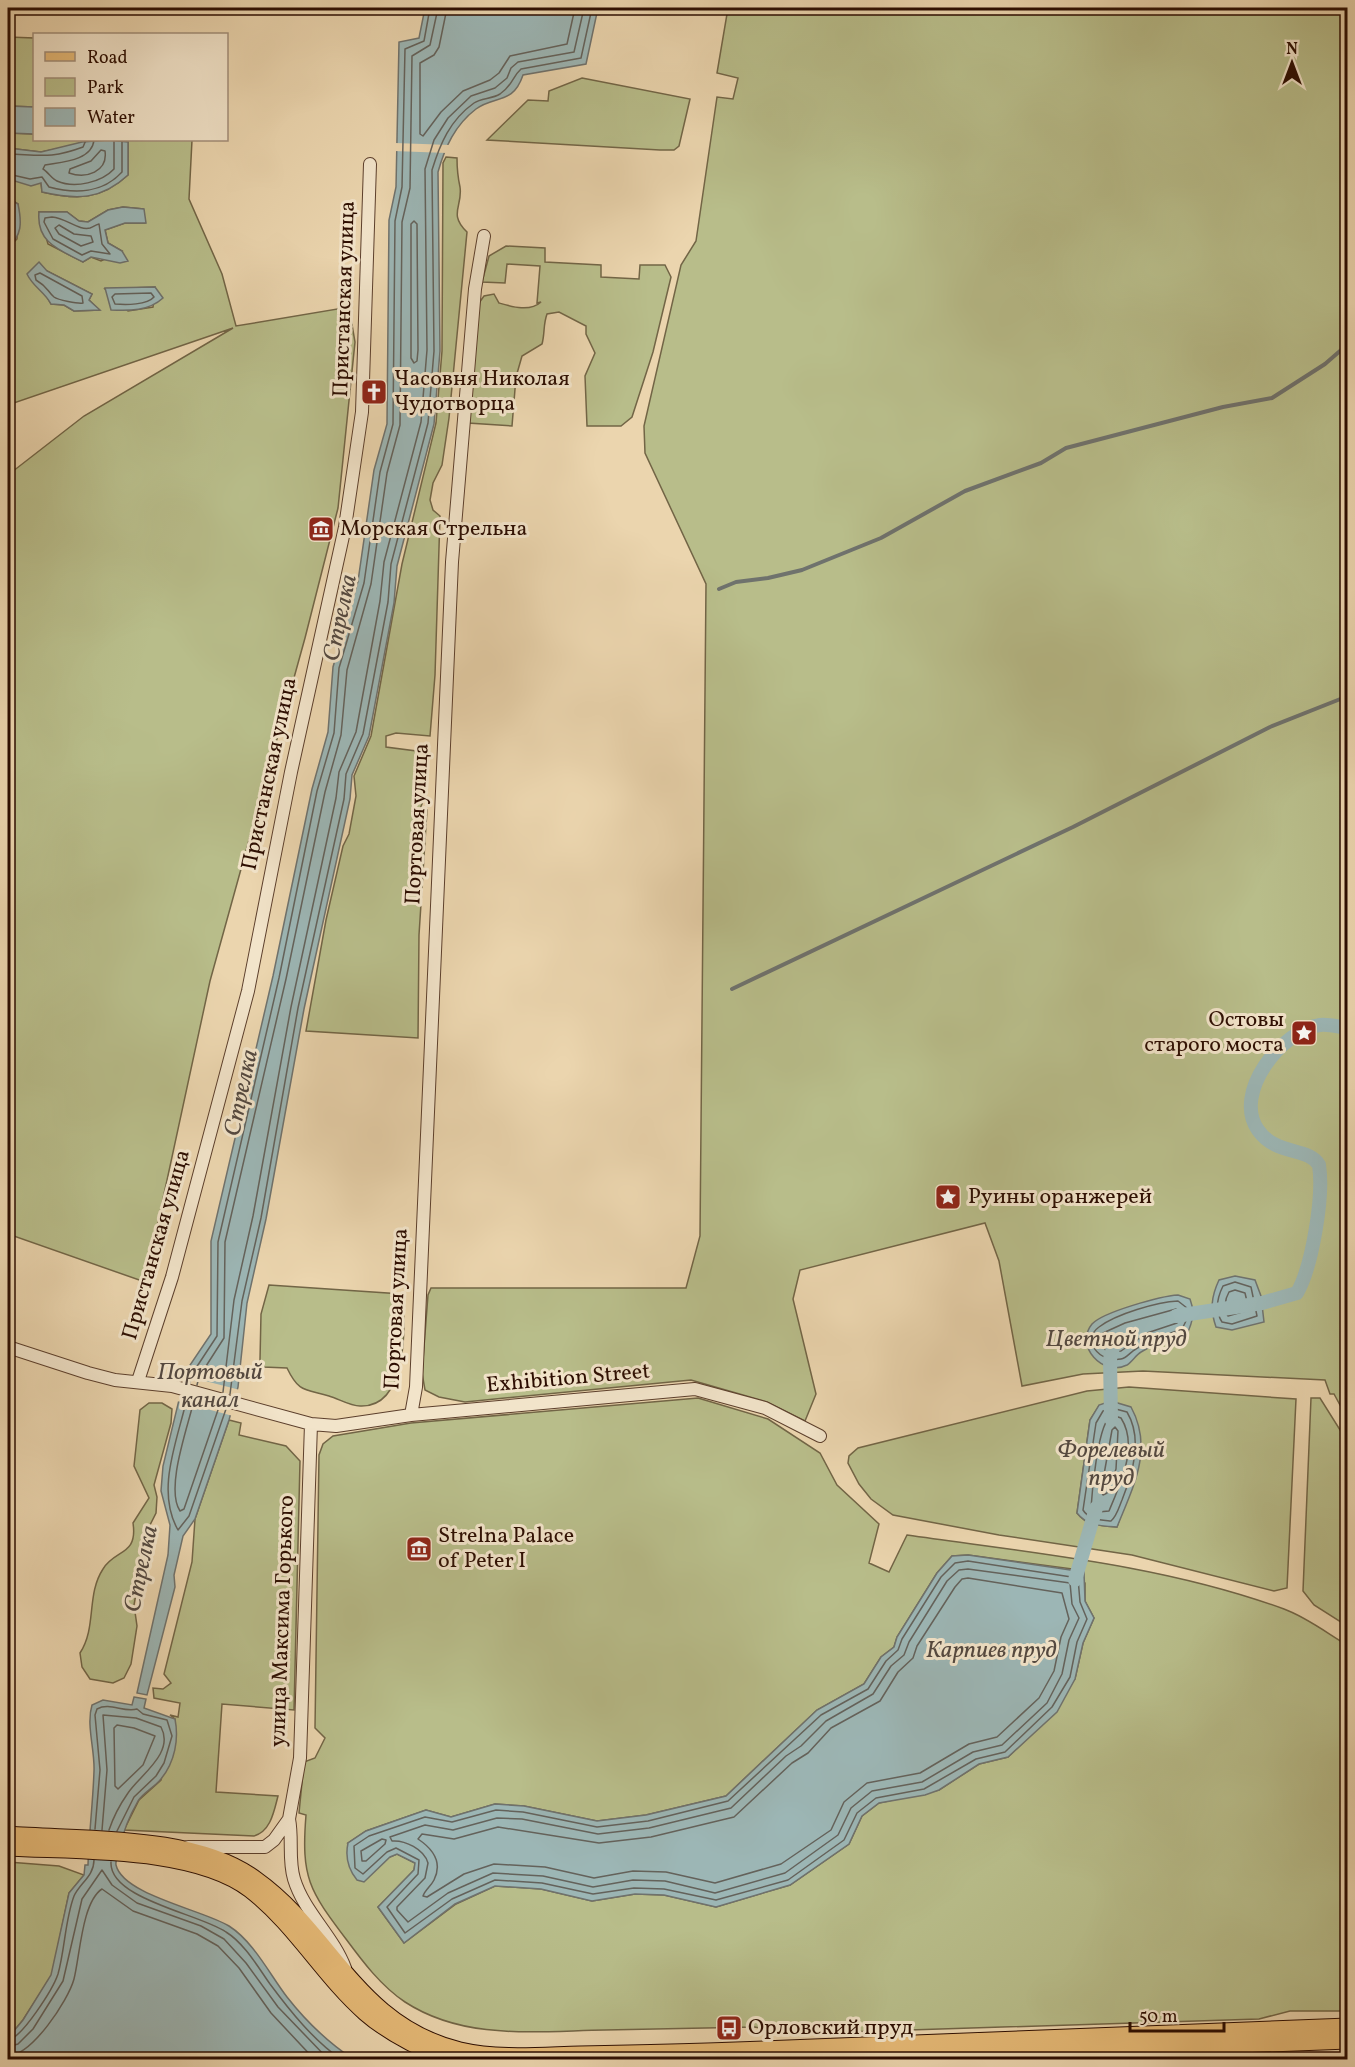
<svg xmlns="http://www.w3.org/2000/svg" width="1355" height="2067" font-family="Vollkorn,serif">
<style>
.green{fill:#b8bd8a;stroke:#726546;stroke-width:1.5;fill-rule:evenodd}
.water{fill:#9cb6b5;stroke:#6f726d;stroke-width:1.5}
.pier{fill:#ebd5ae}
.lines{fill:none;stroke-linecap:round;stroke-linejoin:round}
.shore{stroke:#64625b;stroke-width:1.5}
.stream{stroke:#6f726d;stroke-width:4}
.canal{stroke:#9cb6b5;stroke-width:14}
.minor-casing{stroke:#5c3f2c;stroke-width:14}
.major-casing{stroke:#2c0d01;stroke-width:17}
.minor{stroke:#f2e4ca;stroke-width:12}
.major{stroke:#e6ba77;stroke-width:15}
.labels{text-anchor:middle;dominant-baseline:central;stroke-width:6;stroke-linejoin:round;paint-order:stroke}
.street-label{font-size:22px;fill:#2c0d01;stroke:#f2e4ca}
.poi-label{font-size:22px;fill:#2c0d01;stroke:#f2e4ca;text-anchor:start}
.water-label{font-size:24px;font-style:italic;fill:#534840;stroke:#f2e4ca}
</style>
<rect width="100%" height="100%" fill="#ebd5ae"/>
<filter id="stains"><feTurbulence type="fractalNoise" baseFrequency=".00333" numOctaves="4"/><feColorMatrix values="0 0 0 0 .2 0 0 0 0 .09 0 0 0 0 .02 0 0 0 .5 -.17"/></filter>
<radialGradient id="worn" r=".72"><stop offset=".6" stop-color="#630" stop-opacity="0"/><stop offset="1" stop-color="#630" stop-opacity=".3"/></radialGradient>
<path class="green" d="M728,8H1347V1418L1334,1394H1330L1325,1380L1143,1371L1083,1374L1022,1386L999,1261L985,1223L800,1270L793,1299L816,1394L805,1421L767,1402L691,1380L465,1402L439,1397L425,1390L422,1373L428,1295L431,1288H686L700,1236L706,584L645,453L644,426L681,265L696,241L717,97L733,99L738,78L717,73Z
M8,37L34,38V107L8,106Z
M582,78L690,99L679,146L674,150H660L487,140L528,100L548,101L549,91Z
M8,133L34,134V140H102L41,152L8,148Z
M108,140H192L189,199L222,274L236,326L349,307L355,342L338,508L305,638L210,981L145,1282L8,1234V475L84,416L233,328L8,405V248L17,239L18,204L8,198V179L41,182L42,192C77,200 101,200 128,175V142ZM123,207L143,209L145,223H125L105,230L108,243L122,251L101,261L91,257L83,262L48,244L39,212H67L79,221L88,222L108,210ZM47,271L92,294L89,300L99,310L74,311L64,305L51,304L43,290ZM155,287L153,307L128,311L105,289Z
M446,157L457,158C457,168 458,178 460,187C463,206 448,214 467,232L449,418L442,465L433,483L430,500L433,510L440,516L435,675L430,736L396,733L386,736V747L424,752C427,773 429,789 420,809L427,810L419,935L418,1038L306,1031L326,920L343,846L349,834L356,796L354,776L371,736L402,564L436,423L442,351L443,163Z
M506,246L545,248V262L601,265V277L639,279L640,265H665L671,277L653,352L632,417L621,426H587L585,376L595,353L586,334V326L559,312L547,314C543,325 545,333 542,344L522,356L516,377L512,426L468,423L479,303L484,296L494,294L499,303C513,307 530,312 541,302L537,303L540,266L507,264L505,283L482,282L489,256Z
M269,1285L402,1294C406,1324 408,1408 360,1406C350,1406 339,1399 329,1396C305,1389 299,1393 287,1368L263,1367L260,1360L261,1314Z
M1129,1387L1296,1399L1287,1588L1274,1591L1132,1555L999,1535L893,1515L871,1499L859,1484L848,1463L849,1456L858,1448L1087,1391ZM1099,1406L1141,1455L1117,1527C1101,1526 1087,1526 1077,1513L1090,1420Z
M698,1398L768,1419L820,1453L837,1485L879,1524L869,1563L889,1572L907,1535C1033,1553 1164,1565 1284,1609C1306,1617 1327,1633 1347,1645V2011H1290L1259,2019L784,2034L755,2027C705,2028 655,2029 605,2030C537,2031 465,2041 405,2002C381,1986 363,1962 346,1939C309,1890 301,1878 306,1815L299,1813L304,1762L315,1758L325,1738L315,1728L319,1455L323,1444L333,1436L411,1423ZM968,1555L1072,1569L1085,1583V1601L1094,1618L1083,1643L1075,1679L1030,1736L1008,1757L979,1764L939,1790L879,1803L862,1816L849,1844L790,1885L716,1907L664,1895L635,1894L592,1901L541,1889L495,1886L456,1904L404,1943L378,1907L414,1870L415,1863L397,1854L390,1857L348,1843L366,1831L426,1810L451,1817L495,1804L524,1806L597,1821L646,1815L726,1796L817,1710L864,1684L881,1657L894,1647L897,1637L937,1573L952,1556Z
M1311,1398H1320L1347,1441V1626L1314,1605L1303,1591Z
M149,1403H162L172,1409L171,1423L154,1485L157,1497L156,1513L147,1531L134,1605L137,1626L131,1664L124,1678L113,1683L90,1679L82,1667L80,1653C97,1627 86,1595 103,1569C115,1549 138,1556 133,1523L149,1498L134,1466L140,1410Z
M229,1420L241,1423L239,1435L286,1446L300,1461L294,1710L222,1704L216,1792L278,1796C274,1811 271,1831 254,1836L124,1830L139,1800L161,1780L175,1719L170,1715L178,1717L180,1703L154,1698L153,1688L163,1689L171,1683L164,1674L192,1562L195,1519Z
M8,1862L59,1866L84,1875L69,1893L52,1975L23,2020L8,2038Z"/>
<path class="water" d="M425,8H598L586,64L523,75C513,105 495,95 476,109C455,125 445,147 438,172L440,351L434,424L397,566L394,603L369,736L352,775L350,799L304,1009L266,1219L247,1303L238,1387L229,1420L195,1519L183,1536L174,1575L175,1587L147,1695L137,1693L168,1555L170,1525L161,1491L163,1466L186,1371L211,1334V1241L273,976L312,789L328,732L333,667L358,581L374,470L387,424L389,220L396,187L399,42L419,38Z
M8,106L34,107V134L8,133Z
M108,140L128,142V175C101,200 77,200 42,192L41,183L31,186L8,179V148L41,152L82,142Z
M8,198L18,204C22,223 22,235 8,248Z
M123,207L144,209L146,223H125L105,230L108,243L122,251L128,261L120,263L91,257L83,262C60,250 36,243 39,212H67L79,221L88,222L108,210Z
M39,262L47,271L92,294L89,300L100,310L74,311L64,305L51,304C44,291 33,287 27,274Z
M155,287L163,298C149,311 129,311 111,310L105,288Z
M1235,1276L1255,1280L1261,1296L1264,1322L1232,1330L1216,1327C1210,1310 1211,1297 1219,1280Z
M1178,1295L1190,1299C1195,1312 1193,1321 1187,1334C1171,1339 1155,1343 1141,1352C1136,1355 1132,1362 1127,1365C1103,1377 1074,1346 1092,1324C1103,1312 1161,1296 1178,1295Z
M1111,1401L1131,1407C1154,1449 1133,1487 1117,1527C1101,1526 1087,1526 1077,1513L1090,1420L1099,1405Z
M968,1555L1084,1572L1085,1601L1094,1618L1083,1643L1075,1679L1057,1712L1008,1757L979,1764L939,1790L925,1795L879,1803L862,1816L849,1844L790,1885L716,1907L664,1895L635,1894L592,1901L541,1889L495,1886L455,1904L404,1943L378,1907L414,1870L415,1863L397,1854L390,1857L364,1882L357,1880C348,1869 345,1857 348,1843L366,1831L426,1810L451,1817L495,1804L524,1806L597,1821L646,1815L726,1796L817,1710L864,1684L881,1657L894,1647L897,1637L937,1573L952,1556Z
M134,1697L146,1699L144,1708L175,1719C179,1739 175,1762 161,1779C155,1787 144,1792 138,1801C130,1815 123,1832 120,1847C119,1852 115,1861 116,1865C123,1895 203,1910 229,1926C254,1942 270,1975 287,1997C305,2020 329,2043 353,2059H8V2038L23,2020L51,1975L69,1893L84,1875L85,1865H88C89,1833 93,1802 94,1771C95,1750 86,1725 92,1705L103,1700L132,1705Z"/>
<path class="pier" d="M395,143L450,145L447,153L394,151Z
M182,1375L240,1390L233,1416L177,1401Z"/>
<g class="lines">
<path class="shore" d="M447,8L439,47L434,55L420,63V134L423,136L441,112L463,91L490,80L499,73L510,56L567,44L575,8
M94,140C92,161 61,162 45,165L43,169C48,172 52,179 57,181C75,189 102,182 114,169V140
M101,150L105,151C108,172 86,179 69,173L70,169L91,161Z
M8,154C40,155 51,159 83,147L86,140
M8,174L30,179L42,177L49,187C75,194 103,193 122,172V140
M52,217C66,218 79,231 90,228C93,227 95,225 99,224L102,244L110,254L91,251L82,255L53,239L44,222L45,218Z
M414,221L417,224L418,350L417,361L414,363L411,358V224Z
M59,225L74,234L91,236L93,242L81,246L59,234L55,228Z
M40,273L82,296L83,303C78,304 58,300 54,297C47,291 48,287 36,280L35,275Z
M151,293L154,297C147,305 126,305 115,304L112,297L115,294Z
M1235,1282L1251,1287L1257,1316L1232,1324L1222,1322C1215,1311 1217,1298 1223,1286Z
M1235,1290L1245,1293L1249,1310L1228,1316C1223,1310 1225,1299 1229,1292Z
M1178,1301L1187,1308V1319L1182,1329C1166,1335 1150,1339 1136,1349C1130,1352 1127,1358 1121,1359C1099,1363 1081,1340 1099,1327C1116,1314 1157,1302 1178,1301Z
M1176,1309L1179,1312L1177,1323L1147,1333L1121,1351L1107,1352L1101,1343L1103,1333L1125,1323Z
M190,1383L192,1374L217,1336L218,1242L279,978L317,791L334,733L339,668L364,583L380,472L393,424L395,221L402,187L405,49L424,41L430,8
M197,1385L199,1377L224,1338L225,1242L286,979L325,792L341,735L347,670L371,584L387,473L400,425L402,222L410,188L412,56L430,45L438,8
M223,1392L234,1300L253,1216L291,1007L336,798L339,772L356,732L380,601L384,562L421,422L427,350L425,169L434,140L448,118L471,96L495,88L507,78L511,68L518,62L574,52L584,8
M230,1394L242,1301L261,1218L298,1008L344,799L346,774L363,734L388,602L391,564L428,423L434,351L432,170C440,144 450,120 474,103C481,98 492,99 500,94C513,85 512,77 521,69L581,58L592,8
M187,1398C178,1439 155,1490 178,1530L189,1516L226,1409
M194,1400C188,1427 165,1488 180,1511L184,1509L219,1407
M1112,1408L1127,1412C1143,1439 1133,1472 1122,1500C1119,1507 1117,1516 1111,1521C1101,1520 1089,1520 1083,1510L1096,1423L1103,1411Z
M1112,1415L1121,1418C1139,1446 1120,1484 1109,1511L1098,1512L1091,1508C1092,1491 1098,1421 1112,1415Z
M1115,1427L1118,1431L1116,1469L1107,1493L1103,1495L1101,1491L1112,1430Z
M968,1561L1078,1578L1080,1602L1087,1619L1077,1642L1070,1677L1052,1707L1005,1752L976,1759L924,1789L876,1798L857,1813L844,1840L788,1880L716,1900L664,1889L634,1888L593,1894L542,1883L495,1880L452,1899L405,1933L387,1907L418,1874L419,1860L396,1848L387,1852L363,1874L355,1868L354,1846L369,1836L425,1817L452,1822L496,1810L523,1812L597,1827L648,1821L728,1801L821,1715L868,1689L886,1661L898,1650L902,1639L941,1577L955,1563Z
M968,1569L1070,1583L1072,1604L1079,1618L1069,1640L1062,1674L1047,1703L1002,1745L973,1752L922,1782L872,1791L851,1808L838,1835L785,1873L715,1893L665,1881L633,1880L593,1887L543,1876L493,1873L448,1893L408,1922L397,1910V1907L425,1878L428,1863C424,1849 405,1840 392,1841L390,1837L425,1825L453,1830L497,1818L522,1819L598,1834L649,1828L731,1808L786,1756L801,1746L826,1721L873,1694L891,1666L904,1655L909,1642L947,1581L959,1570Z
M968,1578L1062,1593L1069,1619L1061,1637L1054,1671L1039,1698L997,1737L969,1744L920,1773L867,1783L844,1802L831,1830L781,1864L715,1883L666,1872L633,1871L594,1878L545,1867L494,1864L464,1874L427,1897L423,1896C425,1890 431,1886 434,1880C443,1862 433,1849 418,1839L422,1834L454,1839L498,1827L599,1843L651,1837L734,1817L792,1763L808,1753L831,1728L880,1701L898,1672L913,1658L917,1646L955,1587L962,1579Z
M117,1725L134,1728L155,1736L143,1765L118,1789L115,1786L114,1728Z
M95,1829L100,1770L95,1715L97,1709C110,1702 124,1713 137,1709L143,1714L167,1720L172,1736L164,1763L156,1776L134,1797L117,1831
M102,1830L107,1770L103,1715L136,1718L161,1727C175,1753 140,1775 128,1793C121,1803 113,1818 109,1830
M382,1839L386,1840L385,1844L366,1861H362L361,1851Z
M111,1862C109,1899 200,1914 226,1932C244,1943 258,1967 270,1984C290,2011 314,2041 342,2060
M8,2040C22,2038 53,1989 58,1974C65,1949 65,1920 74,1896C80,1883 94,1876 94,1860
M8,2047L18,2044L33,2029L63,1981L82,1899L102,1870L112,1885L137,1903L201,1926L224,1939L246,1963L278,2007L329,2060
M8,2056C32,2055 68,2001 74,1979C80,1955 82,1902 102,1889L133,1911L197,1934L218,1946L239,1968L271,2013L315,2060"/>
<path class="stream" d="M719,589L736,582L768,578L802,570L881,538L965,491L1041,463L1066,448L1223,407L1272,398L1325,364L1348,344
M732,989L1073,827L1270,727L1348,696"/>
<path class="canal" d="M1176,1316L1262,1303L1297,1293C1312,1267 1324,1196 1319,1165C1309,1147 1276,1156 1258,1130C1232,1093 1282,1030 1320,1025C1329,1024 1339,1027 1348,1028
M1111,1419L1110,1359L1113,1348
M1075,1580L1096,1508"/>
<defs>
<path id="minor" d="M8,1347L88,1373L115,1380L172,1386L311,1424L336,1426L411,1415L695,1389L765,1408L820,1436
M138,1381L172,1277L248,991L291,772L345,527L362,412L370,164
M411,1415L416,1387L452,562L475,289L484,236
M289,1819C293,1839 288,1859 294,1879C304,1912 333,1936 345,1968
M188,1847H265L274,1840L289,1819L300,1758L311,1424"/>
<path id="major" d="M8,1834C83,1840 194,1833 256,1879C332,1933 357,2025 460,2050C499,2059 540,2055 580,2054C632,2053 684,2052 736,2050C940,2043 1144,2033 1348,2026
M8,1848C77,1852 194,1847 250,1890C295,1925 323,1976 365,2013C389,2034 418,2048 447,2060
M836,2060L1348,2041"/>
</defs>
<use href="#minor" class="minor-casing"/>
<use href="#major" class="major-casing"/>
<use href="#minor" class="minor"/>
<use href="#major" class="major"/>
</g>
<defs>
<symbol id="church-square" viewBox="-11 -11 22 22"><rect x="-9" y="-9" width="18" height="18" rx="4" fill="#8f2418" stroke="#f2e4ca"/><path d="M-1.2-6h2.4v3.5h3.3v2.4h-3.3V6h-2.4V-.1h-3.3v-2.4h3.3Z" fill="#fff"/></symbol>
<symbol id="museum-square" viewBox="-11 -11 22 22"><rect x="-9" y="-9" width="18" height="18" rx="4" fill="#8f2418" stroke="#f2e4ca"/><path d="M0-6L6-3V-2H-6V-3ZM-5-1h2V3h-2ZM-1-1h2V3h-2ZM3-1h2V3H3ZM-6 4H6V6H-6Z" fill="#fff"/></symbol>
<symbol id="sight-square" viewBox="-11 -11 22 22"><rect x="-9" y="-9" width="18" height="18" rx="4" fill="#8f2418" stroke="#f2e4ca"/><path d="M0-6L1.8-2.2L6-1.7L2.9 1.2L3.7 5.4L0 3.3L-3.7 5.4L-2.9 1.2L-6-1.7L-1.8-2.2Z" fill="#fff"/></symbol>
<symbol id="bus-square" viewBox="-11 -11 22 22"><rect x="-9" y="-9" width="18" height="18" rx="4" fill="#8f2418" stroke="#f2e4ca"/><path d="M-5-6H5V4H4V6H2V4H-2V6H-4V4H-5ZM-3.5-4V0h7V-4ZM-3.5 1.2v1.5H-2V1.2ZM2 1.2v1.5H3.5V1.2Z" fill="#fff"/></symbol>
</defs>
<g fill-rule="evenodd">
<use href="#church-square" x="359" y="377" width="30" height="30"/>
<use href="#museum-square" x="306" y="514" width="30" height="30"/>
<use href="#sight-square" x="1289" y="1018" width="30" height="30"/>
<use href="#sight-square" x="933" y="1182" width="30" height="30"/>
<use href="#museum-square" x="404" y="1534" width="30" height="30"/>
<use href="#bus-square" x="714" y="2013" width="30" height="30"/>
</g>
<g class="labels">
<g class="street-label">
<text transform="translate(345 299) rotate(-88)">Пристанская улица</text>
<text transform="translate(270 774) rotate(-78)">Пристанская улица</text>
<text transform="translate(418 824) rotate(-87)">Портовая улица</text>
<text transform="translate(157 1245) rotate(-74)">Пристанская улица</text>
<text transform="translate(397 1309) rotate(-87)">Портовая улица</text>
<text transform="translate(568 1379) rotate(-5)">Exhibition Street</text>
<text transform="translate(283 1621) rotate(-88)">улица Максима Горького</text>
</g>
<g class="poi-label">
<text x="394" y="379">Часовня Николая<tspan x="394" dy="25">Чудотворца</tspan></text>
<text x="340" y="529">Морская Стрельна</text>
<text x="1284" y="1020" text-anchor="end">Остовы<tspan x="1284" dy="25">старого моста</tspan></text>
<text x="968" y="1197">Руины оранжерей</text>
<text x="438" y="1536">Strelna Palace<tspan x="438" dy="25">of Peter I</tspan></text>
<text x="748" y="2028">Орловский пруд</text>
</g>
<g class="water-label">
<text transform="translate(341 618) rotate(-78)">Стрелка</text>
<text transform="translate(242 1093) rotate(-78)">Стрелка</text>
<text x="1116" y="1340">Цветной пруд</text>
<text x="210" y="1373">Портовый<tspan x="210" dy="28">канал</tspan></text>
<text x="1111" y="1451">Форелевый<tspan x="1111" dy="28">пруд</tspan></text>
<text transform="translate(142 1569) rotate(-78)">Стрелка</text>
<text x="991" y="1651">Карпиев пруд</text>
</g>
</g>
<rect width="1355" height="2067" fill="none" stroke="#ebd5ae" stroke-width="30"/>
<rect x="9" y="9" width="1337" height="2049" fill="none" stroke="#2c0d01" stroke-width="3"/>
<rect x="15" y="15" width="1325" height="2037" fill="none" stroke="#2c0d01" stroke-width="1.5"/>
<rect x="33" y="33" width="195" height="108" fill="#f2e4ca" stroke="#a38e7a" stroke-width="1.5"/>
<rect x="45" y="52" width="30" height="9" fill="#e6ba77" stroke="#a38e7a" stroke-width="1.5"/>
<text x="87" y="63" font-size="18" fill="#2c0d01">Road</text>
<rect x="45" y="78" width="30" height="18" fill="#b8bd8a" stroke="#a38e7a" stroke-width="1.5"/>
<text x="87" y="93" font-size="18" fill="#2c0d01">Park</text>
<rect x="45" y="108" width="30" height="18" fill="#9cb6b5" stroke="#a38e7a" stroke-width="1.5"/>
<text x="87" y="123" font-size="18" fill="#2c0d01">Water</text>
<g transform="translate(1292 63)" stroke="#f2e4ca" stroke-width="4.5" paint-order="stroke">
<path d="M0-4.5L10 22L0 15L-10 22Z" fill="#2c0d01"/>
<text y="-9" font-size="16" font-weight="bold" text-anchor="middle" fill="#2c0d01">N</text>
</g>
<path d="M1130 2022v9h94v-9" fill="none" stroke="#2c0d01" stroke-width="3"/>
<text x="1139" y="2022" font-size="18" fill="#2c0d01" stroke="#f2e4ca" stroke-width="4.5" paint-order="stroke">50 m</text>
<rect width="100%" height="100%" filter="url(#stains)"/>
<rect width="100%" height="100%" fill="url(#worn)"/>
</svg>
